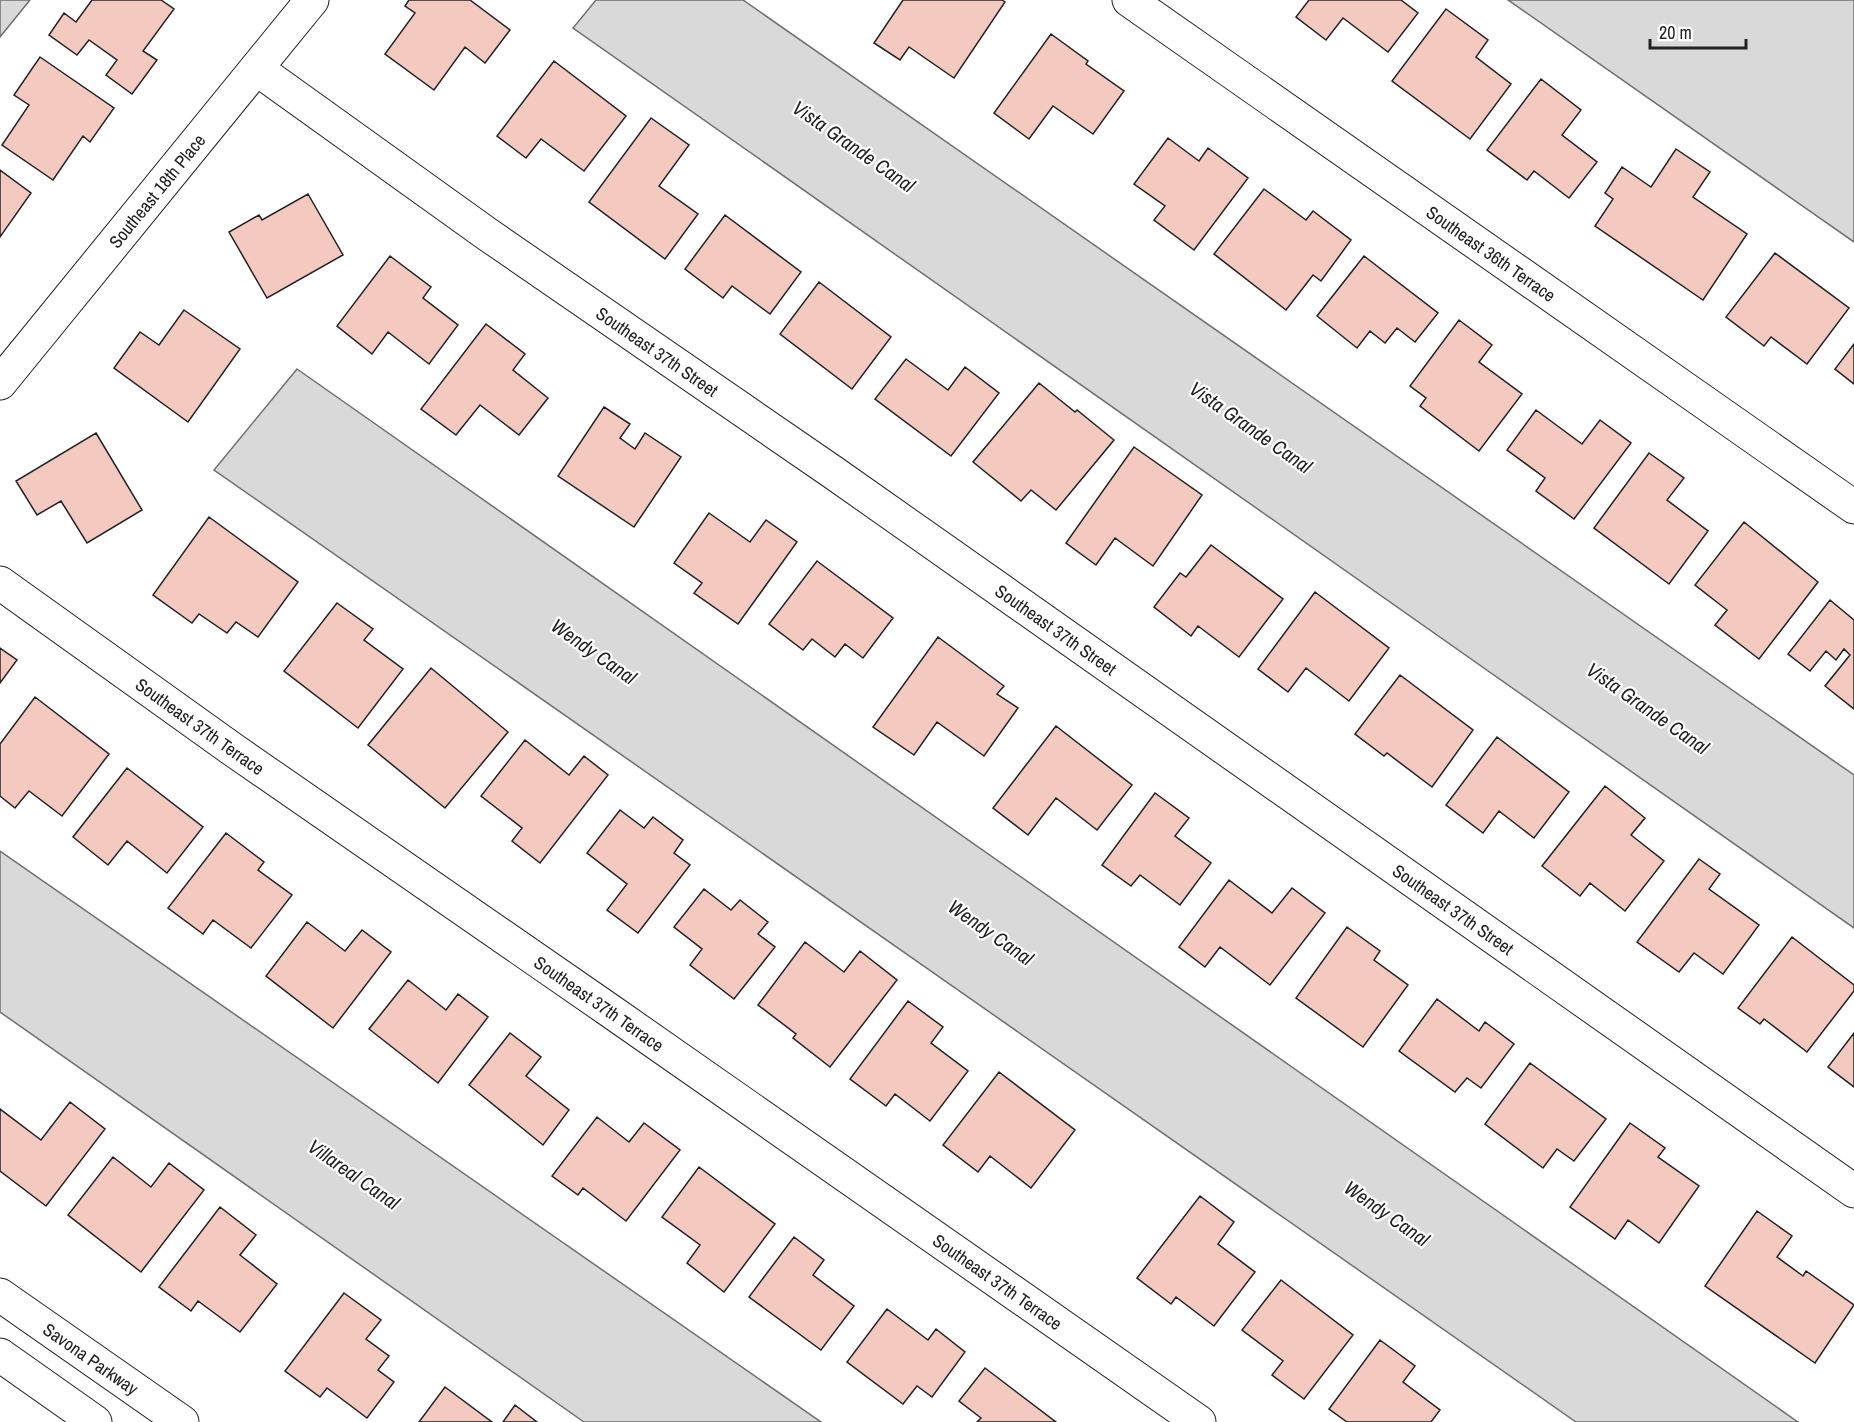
<svg xmlns="http://www.w3.org/2000/svg" width="1854" height="1422" font-family="'Archivo Narrow',sans-serif">
<style>
.water{fill:#d9d9d9;stroke:#6f6f6f;stroke-width:1.5}
.building{fill:#f3c9c0;stroke:#222;stroke-width:1.5}
.lines{fill:none;stroke-linecap:round;stroke-linejoin:round}
.minor-casing{stroke:#222;stroke-width:35}
.minor{stroke:#fff;stroke-width:33}
.labels{text-anchor:middle;dominant-baseline:central;stroke-width:4.5;stroke-linejoin:round;paint-order:stroke}
.street-label{font-size:18px;fill:#222;stroke:#fff}
.water-label{font-size:20px;font-style:italic;fill:#222;stroke:#fff}
</style>
<rect width="100%" height="100%" fill="#fff"/>
<path class="water" d="M0,0H30L0,37Z
M596,0H743L1854,775V928L573,28Z
M1508,0H1854V242Z
M297,369L1798,1422H1799H1576L214,470Z
M0,851L821,1422H584L0,1012Z"/>
<path class="building" d="M92,0H161L174,9L143,51L157,60L132,94L106,75L117,60L89,40L77,55L49,35L64,13L76,22Z
M409,0H470L510,30L485,63L465,47L434,90L385,54L415,13L405,6Z
M903,0H1002L1005,2L954,78L909,47L900,60L874,43Z
M1309,0H1401L1418,13L1388,52L1343,18L1326,40L1296,17Z
M1446,9L1488,40L1476,57L1511,84L1470,139L1392,81Z
M1051,34L1088,61L1086,64L1124,91L1093,134L1053,106L1029,139L994,113Z
M40,57L114,108L90,142L83,136L53,180L2,145L29,105L14,95Z
M554,61L626,116L584,171L541,139L526,158L497,136Z
M1541,79L1581,110L1562,135L1597,162L1569,198L1534,171L1527,180L1487,150Z
M651,118L689,145L659,186L698,214L665,259L589,202Z
M1168,138L1199,161L1208,148L1248,178L1194,250L1154,220L1165,206L1134,184Z
M1676,149L1710,172L1693,197L1747,234L1703,300L1595,226L1613,199L1605,193L1622,167L1651,187Z
M0,170L31,193L0,237Z
M1264,189L1306,220L1313,211L1351,240L1321,281L1313,275L1286,310L1214,254Z
M308,194L343,255L267,298L229,232L259,215L262,220Z
M725,215L801,272L770,314L732,286L723,298L685,269Z
M1775,253L1849,308L1807,364L1771,337L1764,346L1726,317Z
M390,256L431,287L423,298L458,325L429,364L388,332L372,354L337,326Z
M1364,256L1438,313L1415,342L1397,328L1385,343L1370,331L1357,348L1317,316Z
M819,282L891,337L852,389L780,334Z
M184,310L240,349L188,422L114,368L140,332L159,345Z
M1459,320L1492,345L1479,362L1522,394L1479,451L1420,406L1426,398L1410,386Z
M486,324L525,354L513,370L548,398L519,435L480,405L456,435L421,409Z
M1854,344V384L1835,369Z
M906,359L948,390L965,367L999,393L951,456L875,399Z
M1039,383L1075,412L1077,410L1114,440L1056,510L1031,490L1021,501L973,462Z
M604,407L630,424L620,438L635,449L645,433L681,457L634,527L558,476Z
M1536,410L1582,444L1600,420L1631,443L1574,519L1536,491L1545,478L1507,450Z
M96,433L142,510L87,543L61,501L37,515L16,481Z
M1134,447L1202,495L1153,566L1115,538L1096,565L1066,543Z
M1649,453L1684,478L1667,500L1708,531L1669,584L1594,528Z
M709,513L750,542L766,520L797,542L738,624L694,593L702,583L674,563Z
M209,517L298,582L258,637L236,622L227,633L199,614L192,623L153,595Z
M1744,522L1818,582L1759,659L1715,625L1727,610L1695,585Z
M1211,545L1283,599L1239,657L1198,626L1191,636L1154,607L1180,573L1186,577Z
M817,561L893,618L863,658L845,644L835,657L812,639L803,650L769,624Z
M1315,592L1389,648L1349,701L1306,668L1288,692L1258,669Z
M1830,600L1854,620V709L1825,686L1850,655L1844,649L1836,660L1826,651L1810,671L1788,654Z
M337,603L373,629L364,640L403,669L358,728L284,671Z
M938,637L1004,686L997,694L1018,708L984,756L937,722L914,755L873,727Z
M0,648L17,660L0,683Z
M431,668L508,732L445,808L368,745Z
M1400,675L1473,730L1432,787L1387,753L1384,756L1355,734Z
M35,697L109,754L62,816L29,791L15,808L0,796V744Z
M1056,726L1132,785L1097,830L1056,798L1028,835L993,808Z
M1497,737L1569,792L1534,838L1499,811L1483,833L1446,805Z
M525,740L569,775L584,756L608,775L540,863L512,841L522,828L481,796Z
M127,768L203,827L167,873L127,841L108,865L73,837Z
M1605,786L1645,818L1631,835L1664,861L1625,911L1590,883L1580,896L1542,866Z
M1155,793L1189,818L1175,836L1211,863L1180,905L1140,875L1131,886L1102,865Z
M620,810L644,828L653,817L683,840L674,853L690,865L638,933L607,910L627,884L587,853Z
M226,833L264,862L258,870L292,895L251,948L213,920L203,934L168,908Z
M1699,859L1720,874L1709,889L1759,925L1723,974L1694,953L1679,972L1637,942Z
M1229,880L1272,913L1292,888L1325,913L1270,985L1220,947L1205,967L1179,947Z
M704,889L731,910L740,900L768,922L758,934L775,947L734,999L690,965L702,949L674,927Z
M307,922L345,951L362,930L391,952L333,1028L266,976Z
M1347,927L1380,951L1374,960L1408,985L1363,1047L1296,998Z
M1792,937L1854,985V991L1807,1052L1764,1019L1760,1024L1738,1008Z
M805,942L844,972L860,951L897,980L830,1067L793,1038L796,1034L758,1005Z
M408,980L446,1010L458,994L488,1017L438,1083L369,1029Z
M1437,999L1479,1031L1485,1022L1514,1044L1481,1088L1467,1078L1455,1092L1399,1051Z
M908,1001L943,1027L931,1043L968,1071L930,1121L895,1094L886,1106L850,1079Z
M510,1033L541,1057L526,1076L569,1110L543,1145L469,1085Z
M1854,1033V1087L1828,1067Z
M1530,1063L1606,1119L1574,1161L1557,1149L1543,1168L1485,1124Z
M999,1072L1075,1130L1031,1188L990,1156L978,1172L943,1145Z
M70,1102L105,1129L46,1206L0,1171V1109L41,1140Z
M597,1117L629,1142L644,1123L680,1150L626,1221L583,1188L578,1195L552,1176Z
M1630,1123L1665,1148L1658,1157L1699,1186L1659,1243L1628,1220L1615,1239L1570,1207Z
M113,1157L151,1187L169,1163L204,1190L141,1272L68,1215Z
M699,1167L775,1224L724,1292L687,1263L700,1245L662,1217Z
M1200,1196L1234,1222L1218,1244L1255,1272L1214,1326L1176,1297L1171,1304L1137,1278Z
M220,1207L256,1235L240,1255L277,1284L240,1332L198,1301L191,1311L159,1287Z
M1757,1211L1792,1236L1777,1257L1803,1276L1806,1271L1854,1305L1815,1363L1705,1286Z
M794,1237L824,1260L813,1275L854,1306L821,1350L749,1297Z
M1281,1280L1353,1335L1304,1399L1272,1375L1283,1361L1242,1330Z
M344,1293L381,1320L366,1339L389,1356L378,1370L394,1382L367,1418L327,1388L320,1397L285,1371Z
M887,1309L928,1340L936,1329L965,1352L932,1397L917,1386L903,1404L847,1362Z
M1380,1340L1415,1366L1403,1382L1440,1410L1431,1422H1347L1329,1409Z
M985,1368L1056,1422H977L981,1418L959,1401Z
M445,1387L492,1422H419Z
M515,1405L537,1422H503Z"/>
<g class="lines">
<defs>
<g id="minor">
<path id="s1" d="M1129,0L1854,507"/>
<path id="s2" d="M257,69L487,234L834,473L1854,1191"/>
<path id="s3" d="M0,383L312,0"/>
<path id="s4" d="M0,583L232,749L609,1010L1199,1422"/>
<path id="s5" d="M0,1295L182,1422"/>
<path d="M0,1355L95,1422"/>
</g>
</defs>
<use href="#minor" class="minor-casing"/>
<use href="#minor" class="minor"/>
</g>
<g class="labels">
<g class="street-label">
<text stroke="none"><textPath href="#s3" startOffset="248">Southeast 18th Place</textPath></text>
<text stroke="none"><textPath href="#s1" startOffset="442">Southeast 36th Terrace</textPath></text>
<text stroke="none"><textPath href="#s2" startOffset="490">Southeast 37th Street</textPath></text>
<text stroke="none"><textPath href="#s2" startOffset="976">Southeast 37th Street</textPath></text>
<text stroke="none"><textPath href="#s4" startOffset="246">Southeast 37th Terrace</textPath></text>
<text stroke="none"><textPath href="#s2" startOffset="1462">Southeast 37th Street</textPath></text>
<text stroke="none"><textPath href="#s4" startOffset="732">Southeast 37th Terrace</textPath></text>
<text stroke="none"><textPath href="#s4" startOffset="1218">Southeast 37th Terrace</textPath></text>
<text stroke="none"><textPath href="#s5" startOffset="111">Savona Parkway</textPath></text>
</g>
<g class="water-label">
<text transform="translate(854 146) rotate(35)">Vista Grande Canal</text>
<text transform="translate(1251 427) rotate(35)">Vista Grande Canal</text>
<text transform="translate(594 651) rotate(35)">Wendy Canal</text>
<text transform="translate(1648 708) rotate(35)">Vista Grande Canal</text>
<text transform="translate(991 932) rotate(35)">Wendy Canal</text>
<text transform="translate(354 1174) rotate(35)">Villareal Canal</text>
<text transform="translate(1387 1213) rotate(35)">Wendy Canal</text>
</g>
</g>
<path d="M1650 39v9h96v-9" fill="none" stroke="#222222" stroke-width="3"/>
<text x="1659" y="39" font-size="18" fill="#222222" stroke="#ffffff" stroke-width="4.5" paint-order="stroke">20 m</text>
</svg>
